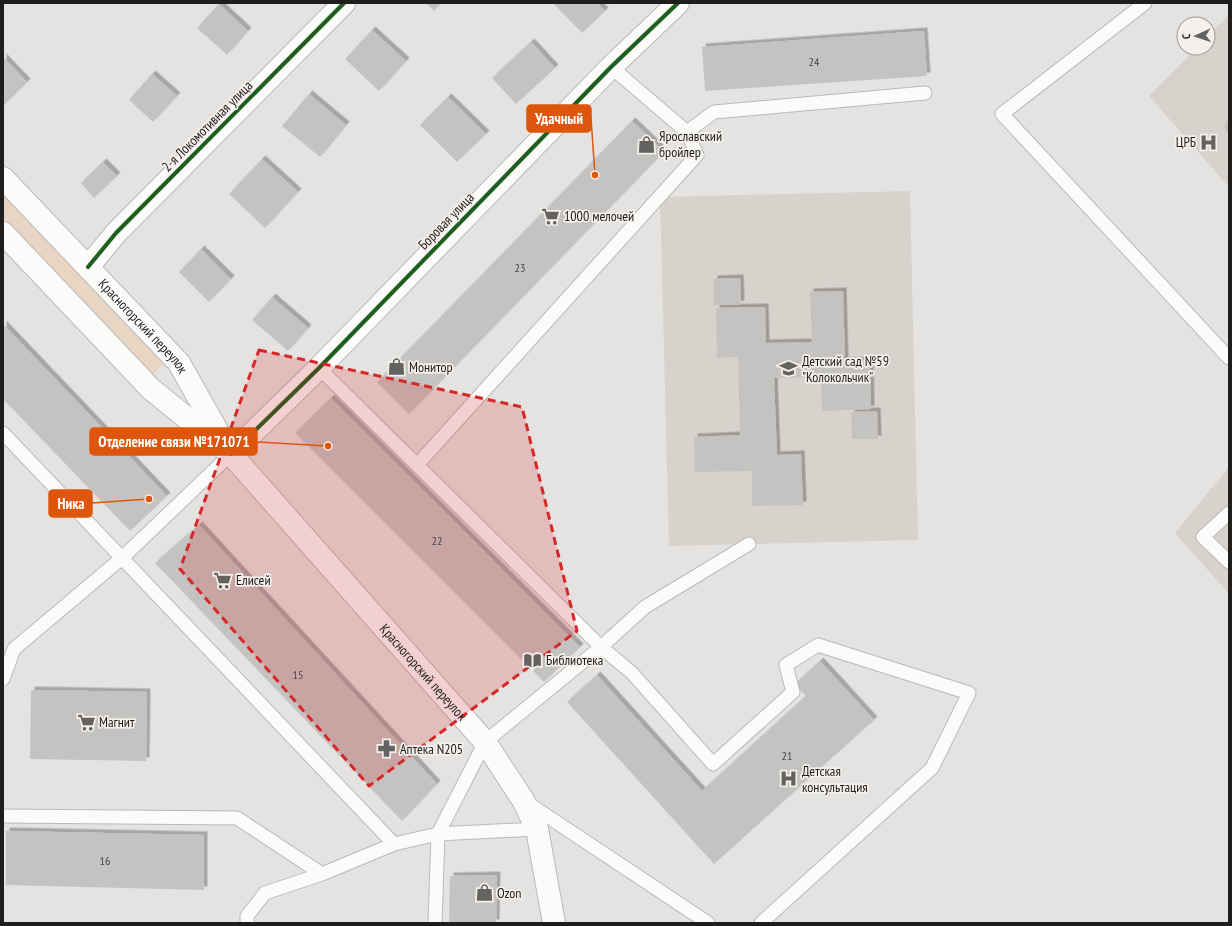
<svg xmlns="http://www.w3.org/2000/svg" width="1232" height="926" font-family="'PT Sans Narrow',sans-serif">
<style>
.built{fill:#d8d2cd}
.green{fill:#e9d5c4}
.building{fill:#c5c3c2;filter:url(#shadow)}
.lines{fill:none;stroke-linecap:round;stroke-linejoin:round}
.service-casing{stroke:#bbb9b8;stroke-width:15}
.minor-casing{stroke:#bbb9b8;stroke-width:24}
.tertiary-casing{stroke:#bbb9b8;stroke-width:24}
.secondary-casing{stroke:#bbb9b8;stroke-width:24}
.service{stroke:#fbfbfa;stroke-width:13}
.minor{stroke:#fbfbfa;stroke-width:22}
.tertiary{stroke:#fbfbfa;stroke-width:22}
.secondary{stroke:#fbfbfa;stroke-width:22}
.cycleway-casing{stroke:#f4f0ec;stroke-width:6}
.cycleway{stroke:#1b5e20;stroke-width:4}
.marked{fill:#d62828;fill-opacity:0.2;stroke:#d62828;stroke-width:3;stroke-dasharray:8 5;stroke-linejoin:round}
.labels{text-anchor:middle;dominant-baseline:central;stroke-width:3.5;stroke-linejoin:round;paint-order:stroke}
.number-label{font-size:12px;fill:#484746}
.street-label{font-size:14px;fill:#1f1e1d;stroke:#f4f0ec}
.poi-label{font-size:14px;fill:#1f1e1d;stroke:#f4f0ec;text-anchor:start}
.leader{fill:none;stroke:#de560d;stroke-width:1.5}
.callout-dot{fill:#de560d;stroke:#f4f0ec;stroke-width:1.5}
.callout{fill:#de560d;stroke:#de560d;stroke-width:1.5}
.callout-label{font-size:15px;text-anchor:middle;font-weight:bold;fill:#fff}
</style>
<defs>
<filter id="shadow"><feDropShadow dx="3.5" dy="-3.5" stdDeviation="0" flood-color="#0004"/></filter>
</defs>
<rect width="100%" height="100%" fill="#e5e3e1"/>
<path class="built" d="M1229,15V187L1149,96L1197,48H1208V36Z
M910,191L918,540L669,546L660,197Z
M1229,467V594L1175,533Z"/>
<path class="green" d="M3,193L164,363L152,375L3,218Z"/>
<path class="building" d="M426,3H441L434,11Z
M553,3H597L605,11L582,33Z
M219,4L248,31L227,55L197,28Z
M372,30L406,61L379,91L345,59Z
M924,31L927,76L705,91L702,47Z
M531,42L555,68L516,104L492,78Z
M3,57L27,82L4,105L3,104Z
M152,74L177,96L153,122L129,100Z
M309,94L346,125L320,157L282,126Z
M448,97L486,134L457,162L420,125Z
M1229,120V133L1223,126Z
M632,121L664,152L409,414L377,382Z
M262,159L298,192L265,228L229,194Z
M103,162L117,176L94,198L81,183Z
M201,249L231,279L209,302L179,272Z
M740,278L741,304L714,305V279Z
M843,291L845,361L870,360L871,409L822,411L821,377L774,378L777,455L801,454L803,505L752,506V471L695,472L694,437L740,435L738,357L717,358L716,308L765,307L766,343L812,342L810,292Z
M272,297L308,328L288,351L252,320Z
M3,324L167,496L130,531L3,399Z
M331,398L580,647L544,682L295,433Z
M877,411L878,439H852L851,412Z
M199,525L437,784L402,821L155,563Z
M820,661L874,720L714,864L567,702L597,675L702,791L806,696L795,684Z
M31,690L147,692L146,761L30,759Z
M6,831L204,835V890L6,885Z
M497,875L496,923H449L450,876Z"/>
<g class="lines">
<defs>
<path id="service" d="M1145,3L1002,114L1229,358
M687,132L714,112L925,93
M3,433L394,844
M417,465L697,155L687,132L611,67
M1229,513L1203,537L1229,562
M749,544L645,607L601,647L632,673L713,764L793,692L786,665L818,645L969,693L932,768L761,923
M3,679L14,649L122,558L231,454
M526,802L708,923
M3,816L237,818L322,874
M247,923V916L265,893L322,874L394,844L438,834L485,742L601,647L319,368
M435,923L438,834L537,829"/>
<path id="minor" d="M88,267L116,233L344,3"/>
<path id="tertiary" d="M231,454L319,368L611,67L678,3"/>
<g id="secondary">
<path id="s1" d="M3,178L179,363L224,443"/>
<path id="s2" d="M3,233L151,389L231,454L485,742L523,800L537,829L554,923"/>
</g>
</defs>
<use href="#service" class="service-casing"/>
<use href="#minor" class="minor-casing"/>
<use href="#tertiary" class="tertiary-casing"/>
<use href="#secondary" class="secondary-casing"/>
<use href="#service" class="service"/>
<use href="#minor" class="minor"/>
<use href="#tertiary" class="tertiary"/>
<use href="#secondary" class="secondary"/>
<defs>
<path id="cycleway" d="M88,267L116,233L344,3
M231,454L319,368L611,67L678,3"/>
</defs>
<use href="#cycleway" class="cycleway-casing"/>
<use href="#cycleway" class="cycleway"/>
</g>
<path class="marked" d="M259,350L522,407L577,631L369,786L180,569Z"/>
<defs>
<symbol id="hospital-bare" viewBox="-9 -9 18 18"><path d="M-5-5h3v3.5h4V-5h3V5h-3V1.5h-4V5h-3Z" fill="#646362" stroke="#f4f0ec" stroke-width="2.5" paint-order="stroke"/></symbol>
<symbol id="shop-bare" viewBox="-9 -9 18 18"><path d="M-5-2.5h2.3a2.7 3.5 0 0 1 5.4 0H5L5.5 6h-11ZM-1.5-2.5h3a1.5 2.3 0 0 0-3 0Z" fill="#646362" stroke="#f4f0ec" stroke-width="2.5" paint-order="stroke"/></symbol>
<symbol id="supermarket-bare" viewBox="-9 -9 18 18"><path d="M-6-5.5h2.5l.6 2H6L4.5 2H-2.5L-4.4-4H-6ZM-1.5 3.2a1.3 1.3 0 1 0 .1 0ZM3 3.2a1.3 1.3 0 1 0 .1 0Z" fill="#646362" stroke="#f4f0ec" stroke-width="2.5" paint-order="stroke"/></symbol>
<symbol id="school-bare" viewBox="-9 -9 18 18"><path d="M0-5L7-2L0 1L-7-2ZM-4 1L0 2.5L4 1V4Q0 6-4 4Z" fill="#646362" stroke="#f4f0ec" stroke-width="2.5" paint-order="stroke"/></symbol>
<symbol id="library-bare" viewBox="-9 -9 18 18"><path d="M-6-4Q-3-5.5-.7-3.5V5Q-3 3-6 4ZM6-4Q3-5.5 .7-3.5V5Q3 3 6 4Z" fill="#646362" stroke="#f4f0ec" stroke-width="2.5" paint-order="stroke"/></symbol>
<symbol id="pharmacy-bare" viewBox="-9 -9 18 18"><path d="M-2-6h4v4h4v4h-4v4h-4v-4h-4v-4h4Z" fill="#646362" stroke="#f4f0ec" stroke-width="2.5" paint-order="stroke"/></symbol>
</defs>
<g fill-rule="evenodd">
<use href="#hospital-bare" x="1196" y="130" width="25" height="25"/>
<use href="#shop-bare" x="634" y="132" width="25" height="25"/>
<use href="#supermarket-bare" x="538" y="204" width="25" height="25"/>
<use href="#shop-bare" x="384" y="354" width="25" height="25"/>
<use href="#school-bare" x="776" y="356" width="25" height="25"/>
<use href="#supermarket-bare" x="210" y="568" width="25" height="25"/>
<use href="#library-bare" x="520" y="648" width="25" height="25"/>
<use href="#supermarket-bare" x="74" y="710" width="25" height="25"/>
<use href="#pharmacy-bare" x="374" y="736" width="25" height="25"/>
<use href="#hospital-bare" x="776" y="766" width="25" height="25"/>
<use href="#shop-bare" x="472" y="880" width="25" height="25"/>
</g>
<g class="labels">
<g class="number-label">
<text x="814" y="61">24</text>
<text x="520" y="267">23</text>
<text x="437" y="540">22</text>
<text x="298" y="674">15</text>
<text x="787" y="755">21</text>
<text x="105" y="860">16</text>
</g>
<g class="street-label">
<text transform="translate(207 126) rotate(-45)">2-я Локомотивная улица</text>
<text transform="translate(446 221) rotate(-46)">Боровая улица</text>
<text stroke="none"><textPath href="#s1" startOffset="204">Красногорский переулок</textPath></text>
<text stroke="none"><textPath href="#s2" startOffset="609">Красногорский переулок</textPath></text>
</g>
<g class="poi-label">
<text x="659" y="136">Ярославский<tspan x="659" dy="16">бройлер</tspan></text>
<text x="1196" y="142" text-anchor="end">ЦРБ</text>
<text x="564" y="216">1000 мелочей</text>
<text x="802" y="361">Детский сад №59<tspan x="802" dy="16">"Колокольчик"</tspan></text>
<text x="409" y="367">Монитор</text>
<text x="236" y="580">Елисей</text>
<text x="546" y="660">Библиотека</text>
<text x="99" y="722">Магнит</text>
<text x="400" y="749">Аптека N205</text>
<text x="802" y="771">Детская<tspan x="802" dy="16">консультация</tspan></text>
<text x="497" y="893">Ozon</text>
</g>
</g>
<path class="leader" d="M595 175L591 118M328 446L257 442M149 499L92 503"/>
<g class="callout-dot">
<circle cx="595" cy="175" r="4"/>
<circle cx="328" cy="446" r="4"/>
<circle cx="149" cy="499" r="4"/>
</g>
<g class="callout">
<rect x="527" y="105" width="64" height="27" rx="4"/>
<rect x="90" y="428" width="167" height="27" rx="4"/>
<rect x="49" y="490" width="43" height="27" rx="4"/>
</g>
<g class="callout-label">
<text x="559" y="124">Удачный</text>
<text x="174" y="447">Отделение связи №171071</text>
<text x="71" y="509">Ника</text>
</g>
<rect width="1232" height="926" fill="none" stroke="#1f1e1d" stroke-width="8"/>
<g transform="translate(1196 36) rotate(267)"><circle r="19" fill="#f4f0ec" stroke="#9f9c99"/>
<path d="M0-3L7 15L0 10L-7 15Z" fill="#646362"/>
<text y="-6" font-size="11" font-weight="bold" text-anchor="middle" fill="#1f1e1d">С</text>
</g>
</svg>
